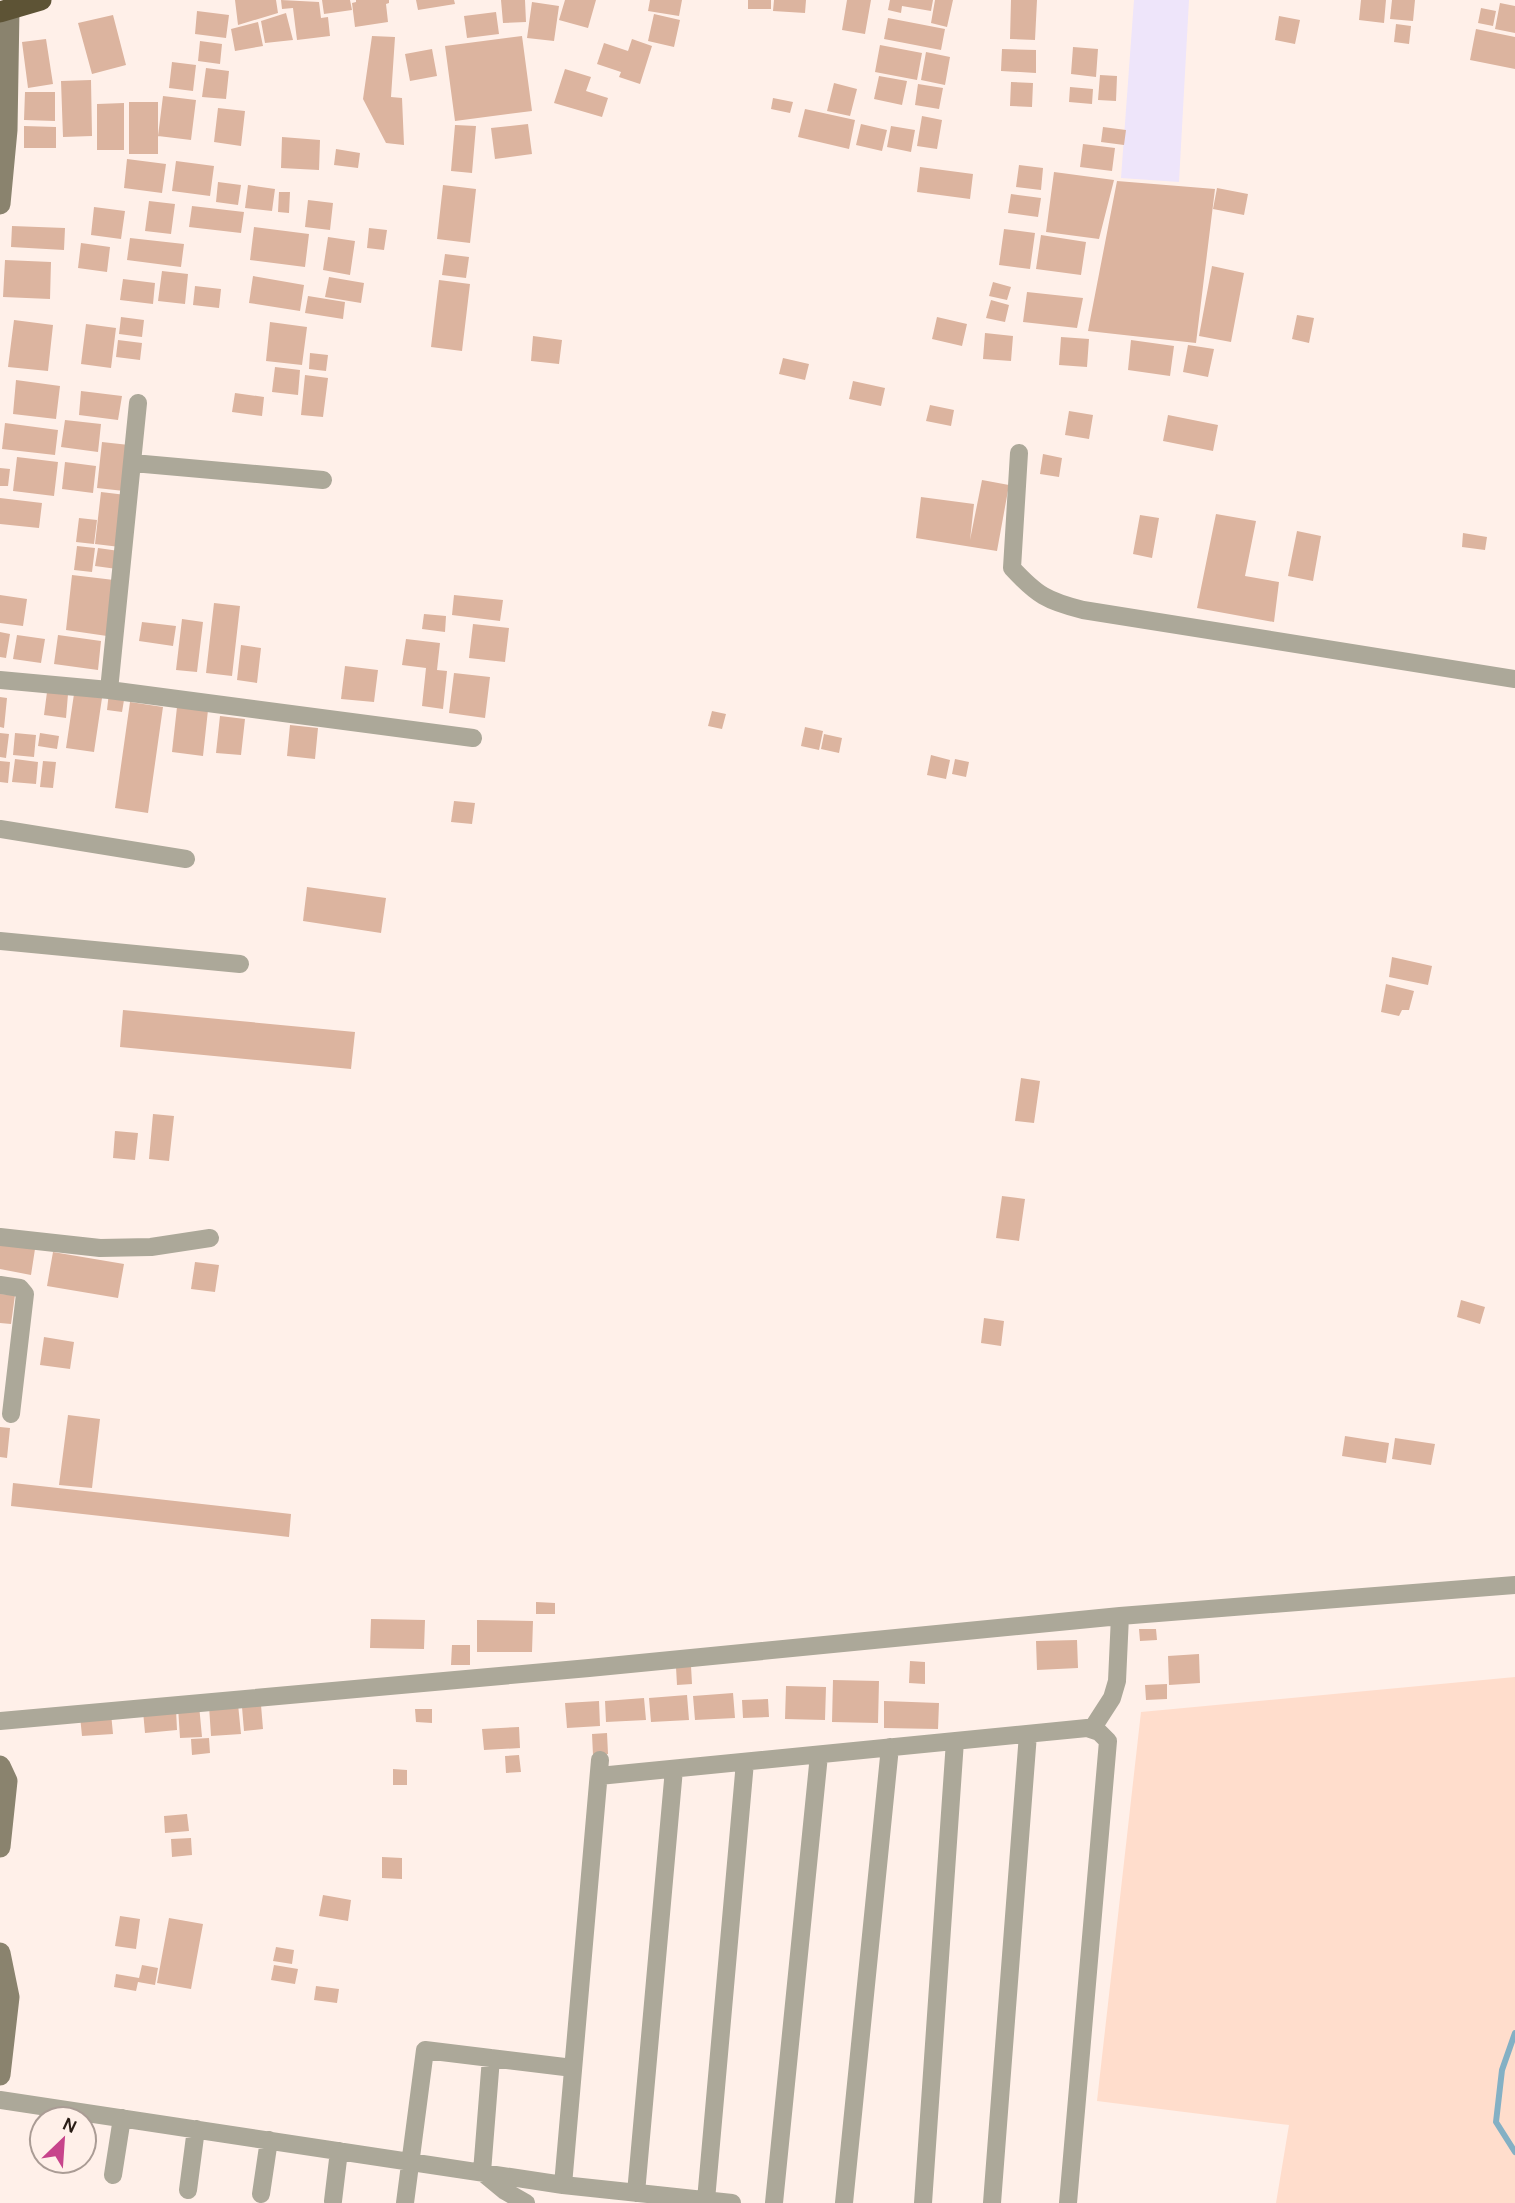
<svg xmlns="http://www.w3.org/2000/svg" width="1515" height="2203" font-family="Karla,sans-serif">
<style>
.industrial{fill:#eee5fa}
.green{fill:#fdc}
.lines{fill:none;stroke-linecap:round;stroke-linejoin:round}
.stream{stroke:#84b0c4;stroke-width:6}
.building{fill:#dcb49f}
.street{stroke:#aca899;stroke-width:18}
.secondary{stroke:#8a836e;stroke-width:21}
.highway{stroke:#5d5335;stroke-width:21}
</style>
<rect width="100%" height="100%" fill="#fff0e9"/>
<path class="industrial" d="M1134,0H1189L1179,182L1121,178Z"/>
<path class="green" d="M1515,1677V2203H1276L1289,2125L1097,2101L1141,1712Z"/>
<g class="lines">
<path class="stream" d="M1515,2033L1502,2070L1496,2122L1515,2152"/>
</g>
<path class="building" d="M235,0H276L278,13L238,25Z
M281,0L319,2L321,18L328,17L330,36L297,40L293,8L282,9Z
M322,0H350L352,10L324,14Z
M356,0H389V3L386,4L388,22L355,27L352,3L356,2Z
M416,0H454L455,4L418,10Z
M501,0H525L526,22L503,23Z
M565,0H596L588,28L559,20Z
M650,0H682L679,16L648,11Z
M748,0H771V9H748Z
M774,0H806L805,13L773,11Z
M847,0H871L865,34L842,30Z
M890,0H933L931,11L902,6L901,13L888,10Z
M935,0H953L947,27L931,23Z
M1011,0H1037L1035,40L1010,39Z
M1361,0H1386L1384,23L1359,20Z
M1392,0H1415L1413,21L1390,19Z
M532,2L559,6L554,41L527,38Z
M1500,3L1515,6V33L1495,29Z
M1481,8L1496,11L1493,26L1478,23Z
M197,11L229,15L226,38L195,34Z
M496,12L499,34L467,38L464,16Z
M286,13L293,40L265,43L261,21Z
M654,14L680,20L674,47L648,41Z
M113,15L126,65L92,74L78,23Z
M1279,16L1300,20L1295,44L1275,40Z
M888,18L945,29L941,50L884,39Z
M258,22L263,46L235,51L231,29Z
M1396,24L1411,26L1409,44L1394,42Z
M1476,29L1515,37V69L1470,60Z
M372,36L395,37L391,97L402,98L404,145L386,143L363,99Z
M522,36L532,111L455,121L445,46Z
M46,39L53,84L28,88L22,42Z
M632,39L652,46L640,84L619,77L621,72L597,64L604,43L628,51Z
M200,41L222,44L220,64L198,61Z
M880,45L922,53L917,80L875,72Z
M1073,47L1098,49L1096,77L1071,74Z
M432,49L437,76L410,81L405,54Z
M1002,49L1036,50V73L1001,71Z
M926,52L950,57L945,85L921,80Z
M172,62L196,65L193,91L169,88Z
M206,68L229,71L226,99L202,97Z
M565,69L591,77L586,91L608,98L602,117L554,103Z
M1100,75L1117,76L1116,101L1098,100Z
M879,76L907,81L902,105L874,99Z
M91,80L92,136L63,137L61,81Z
M1011,82L1033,83L1032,107L1010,106Z
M834,83L857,89L850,116L827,111Z
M918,84L943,88L939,109L915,105Z
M1070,87L1093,89L1092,104L1069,102Z
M25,92H55V121L24,120Z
M163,96L196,100L191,140L158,136Z
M773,98L793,102L790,113L771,109Z
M129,102H158V154H129Z
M124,103V150H97V104Z
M218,108L245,111L241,146L214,142Z
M805,109L855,120L849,149L798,137Z
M922,116L942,120L937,149L917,146Z
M528,124L532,154L495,159L491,128Z
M861,124L887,130L882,151L856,145Z
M455,125L476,126L472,173L451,171Z
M24,126L56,127V148H24Z
M891,126L915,130L911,152L887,147Z
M1103,127L1126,130L1124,145L1101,142Z
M282,137L320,140L319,170L281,168Z
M1083,144L1115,148L1112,171L1080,167Z
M336,149L360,153L358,168L334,165Z
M127,159L166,164L162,193L124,188Z
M176,161L214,166L210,196L172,191Z
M1019,165L1043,168L1041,190L1016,187Z
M920,167L973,174L970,199L917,192Z
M1054,172L1114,180L1099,239L1046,232Z
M1117,181L1215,189L1196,343L1088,331Z
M218,182L241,185L238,205L216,202Z
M248,185L275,189L272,211L245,208Z
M443,185L476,189L470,243L437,239Z
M1217,188L1248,194L1244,215L1213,209Z
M279,192H290L289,213L278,212Z
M1011,194L1041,198L1038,217L1008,213Z
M308,200L333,203L330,230L305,227Z
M149,201L175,204L171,234L145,231Z
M192,206L244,212L241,233L189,227Z
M94,207L125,211L121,239L91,235Z
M12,226L65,228L64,250L11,247Z
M254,227L309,234L305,267L250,260Z
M369,228L387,230L384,250L367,248Z
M1004,229L1035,233L1030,269L999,265Z
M1041,235L1086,242L1081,275L1036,269Z
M328,237L355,241L350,275L323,270Z
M130,238L184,244L181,267L127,260Z
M81,243L110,247L107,272L78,268Z
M445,254L469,257L466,278L442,275Z
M5,260L51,262L50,299L3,297Z
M1212,266L1244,273L1231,342L1199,336Z
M162,271L188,274L185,304L158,301Z
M253,276L304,285L300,311L249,303Z
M329,277L364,283L361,303L325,297Z
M123,279L155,283L153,304L120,300Z
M439,280L470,284L462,351L431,347Z
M993,282L1011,287L1007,300L989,296Z
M195,286L221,289L219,308L193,305Z
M1027,292L1083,298L1077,328L1023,322Z
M308,296L345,302L343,319L305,313Z
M991,300L1009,305L1005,322L986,318Z
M1297,315L1314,318L1309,343L1292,339Z
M121,317L144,320L142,337L119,334Z
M937,317L967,324L962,346L932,339Z
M14,320L53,325L48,371L8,367Z
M270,322L307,327L302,365L266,361Z
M86,324L116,328L111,368L81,364Z
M985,333L1013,336L1011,361L983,359Z
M533,336L562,340L559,364L531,361Z
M1061,337L1089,339L1087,367L1059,365Z
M118,340L142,343L140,360L116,357Z
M1131,340L1174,346L1170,376L1128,370Z
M1188,345L1214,349L1208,377L1183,372Z
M310,353L328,355L326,371L309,369Z
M783,358L809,364L805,380L779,374Z
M275,367L300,370L298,395L272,392Z
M305,375L328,378L323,417L301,415Z
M16,380L60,386L56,419L13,414Z
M853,381L885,388L881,406L849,399Z
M81,391L122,396L118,420L79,415Z
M235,393L264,397L262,416L232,412Z
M930,405L954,410L951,426L926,421Z
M1069,411L1093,415L1089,439L1065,435Z
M1168,415L1218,425L1213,451L1163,441Z
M65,420L101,424L98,452L61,447Z
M5,423L58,430L55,455L2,449Z
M102,442L129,445L124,491L97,488Z
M1043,454L1062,458L1059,477L1040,474Z
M17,457L58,462L54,496L13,491Z
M65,462L96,466L93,493L62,489Z
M0,468L10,469L8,486H0Z
M982,480L1009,485L997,551L916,538L921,497L974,504L970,540Z
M101,492L126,495L120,547L95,544Z
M0,498L42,503L39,528L0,524Z
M1216,514L1256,521L1245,576L1279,582L1274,622L1197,608Z
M1140,515L1159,518L1152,558L1133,554Z
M79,518L97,520L94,544L76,542Z
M1297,531L1321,536L1313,581L1288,576Z
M1463,533L1487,537L1485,550L1462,547Z
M77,546L95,548L92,572L74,570Z
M98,548L119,551L117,569L95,566Z
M72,575L114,580L107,636L66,630Z
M0,595L27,599L23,626L0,623Z
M454,595L503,600L500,621L452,615Z
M214,603L240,606L232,676L206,673Z
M424,614L446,616L445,632L422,629Z
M182,619L203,622L197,672L176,670Z
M142,622L176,626L173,646L139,641Z
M473,624L509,628L505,662L469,658Z
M0,632L10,634L6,658L0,657Z
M17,635L45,639L41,663L13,659Z
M58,635L101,641L98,670L54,664Z
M406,639L440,643L437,670L447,671L443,709L422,706L426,668L402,665Z
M241,645L261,648L257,683L237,680Z
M345,666L378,670L374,702L341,699Z
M454,673L490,677L485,718L449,713Z
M47,692L68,694L66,718L44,715Z
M109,692L125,694L122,712L107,710Z
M74,694L102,698L94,752L66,748Z
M0,697L7,698L4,728L0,727Z
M130,702L163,707L148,813L115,808Z
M177,707L208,710L203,756L172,752Z
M712,711L726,714L722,729L708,726Z
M220,716L245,719L241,755L216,753Z
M290,725L318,728L315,759L287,756Z
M805,727L823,731L819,750L801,746Z
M0,733L9,734L6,758L0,757Z
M15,733L36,735L34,757L13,755Z
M40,733L59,736L57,749L38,746Z
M824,734L842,738L839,753L821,749Z
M931,755L950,760L946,779L927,775Z
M15,759L38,762L36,784L12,782Z
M955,759L969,762L966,777L952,774Z
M0,761L10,762L8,783L0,782Z
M43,761L56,762L53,788L40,787Z
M454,801L475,803L472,824L451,822Z
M307,887L386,898L381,933L303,921Z
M1392,957L1432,966L1428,985L1389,977Z
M1386,984L1414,991L1409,1010H1402L1399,1016L1381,1012Z
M123,1010L355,1032L351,1069L120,1047Z
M1021,1078L1040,1081L1034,1123L1015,1121Z
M153,1114L174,1116L169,1161L149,1159Z
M115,1131L138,1133L135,1160L113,1158Z
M1002,1196L1025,1199L1019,1241L996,1238Z
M0,1243L35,1249L31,1275L0,1269Z
M53,1252L124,1264L118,1298L47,1286Z
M195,1262L219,1265L215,1292L191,1289Z
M0,1294L15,1295L11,1324L0,1323Z
M1461,1300L1485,1307L1480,1324L1457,1317Z
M984,1318L1004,1321L1001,1346L981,1343Z
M44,1337L74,1342L70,1369L40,1365Z
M68,1415L100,1419L92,1488L59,1485Z
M0,1427L10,1428L7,1458L0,1457Z
M1345,1436L1389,1443L1386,1463L1342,1456Z
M1395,1438L1435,1444L1431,1465L1392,1459Z
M13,1483L291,1514L289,1537L11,1506Z
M536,1602L555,1603V1614H536Z
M371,1619L425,1620L424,1649L370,1648Z
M477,1620L533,1621L532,1652H477Z
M1139,1629H1156L1157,1640L1140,1641Z
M1077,1640L1078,1668L1037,1670L1036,1641Z
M452,1645H470V1665H451Z
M1199,1654L1200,1683L1169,1685L1168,1656Z
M910,1661L925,1662V1684L909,1683Z
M691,1666L692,1684L677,1685L676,1667Z
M833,1680L879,1681L878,1723L832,1722Z
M1167,1684V1699L1146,1700L1145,1685Z
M786,1686L826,1687L825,1720L785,1719Z
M733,1693L735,1718L695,1720L693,1696Z
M687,1695L689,1720L651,1722L649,1698Z
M644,1698L646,1720L606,1722L605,1701Z
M768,1699L769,1717L743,1718L742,1700Z
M599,1701L600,1726L567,1728L565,1703Z
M884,1701L939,1703L938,1729L884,1728Z
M238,1704L241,1734L211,1736L209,1706Z
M199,1705L202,1737L180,1738L178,1707Z
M261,1705L263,1729L244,1731L242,1707Z
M176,1709L177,1730L145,1733L143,1711Z
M415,1709H432V1723L416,1722Z
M111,1713L113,1734L82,1736L80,1716Z
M519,1727L520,1748L484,1750L482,1729Z
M607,1733L608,1754L593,1755L592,1734Z
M209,1738L210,1753L192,1755L191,1739Z
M519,1755L521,1772L506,1773L505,1756Z
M393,1769L407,1770V1785H393Z
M187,1814L189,1831L165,1833L164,1816Z
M191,1838L192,1855L172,1857L171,1839Z
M382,1857L402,1858V1879L382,1878Z
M323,1895L351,1900L348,1921L319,1916Z
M120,1916L140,1919L136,1949L115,1946Z
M169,1918L203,1924L191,1989L157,1983Z
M276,1947L294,1950L292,1964L273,1961Z
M142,1965L158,1968L155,1985L138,1982L136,1991L114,1987L116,1974L139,1978Z
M274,1965L298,1969L295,1984L271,1980Z
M316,1986L339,1989L337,2003L314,2000Z"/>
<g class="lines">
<path class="street" d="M1019,453L1012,568C1037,595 1047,601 1083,610L1515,679
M133,463L323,480
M0,680L109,690L473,738
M109,690L138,403
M0,829L186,859
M0,941L240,964
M0,1237L100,1248L151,1247L210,1238
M0,1285L20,1288L25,1294L11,1414
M0,1721L589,1668L1120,1616L1515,1585
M1092,1729L1112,1698L1117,1681L1120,1616
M599,1776L1087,1728L1099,1732L1108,1741L1068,2203
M491,2058L482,2172L505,2191L526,2203
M0,2100L563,2185L732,2203
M113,2175L122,2118
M563,2185L600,1760
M188,2190L196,2129
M636,2193L674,1769
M261,2194L269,2140
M706,2200L745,1762
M333,2201L339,2151
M405,2203L425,2050L573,2068
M774,2203L819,1755
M844,2203L890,1747
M923,2203L955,1741
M992,2203L1028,1734"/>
<path class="secondary" d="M0,204L7,130L9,9
M0,1766L7,1781L0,1847
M0,1953L9,1997L0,2075"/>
<path class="highway" d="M0,12L41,0"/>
</g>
<g transform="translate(63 2140) rotate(25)"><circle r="33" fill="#fff0e9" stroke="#aa9c95" stroke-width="2"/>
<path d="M0-5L12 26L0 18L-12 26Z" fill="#c7448b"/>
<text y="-10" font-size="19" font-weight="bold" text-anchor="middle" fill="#2a1d16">N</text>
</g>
</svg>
